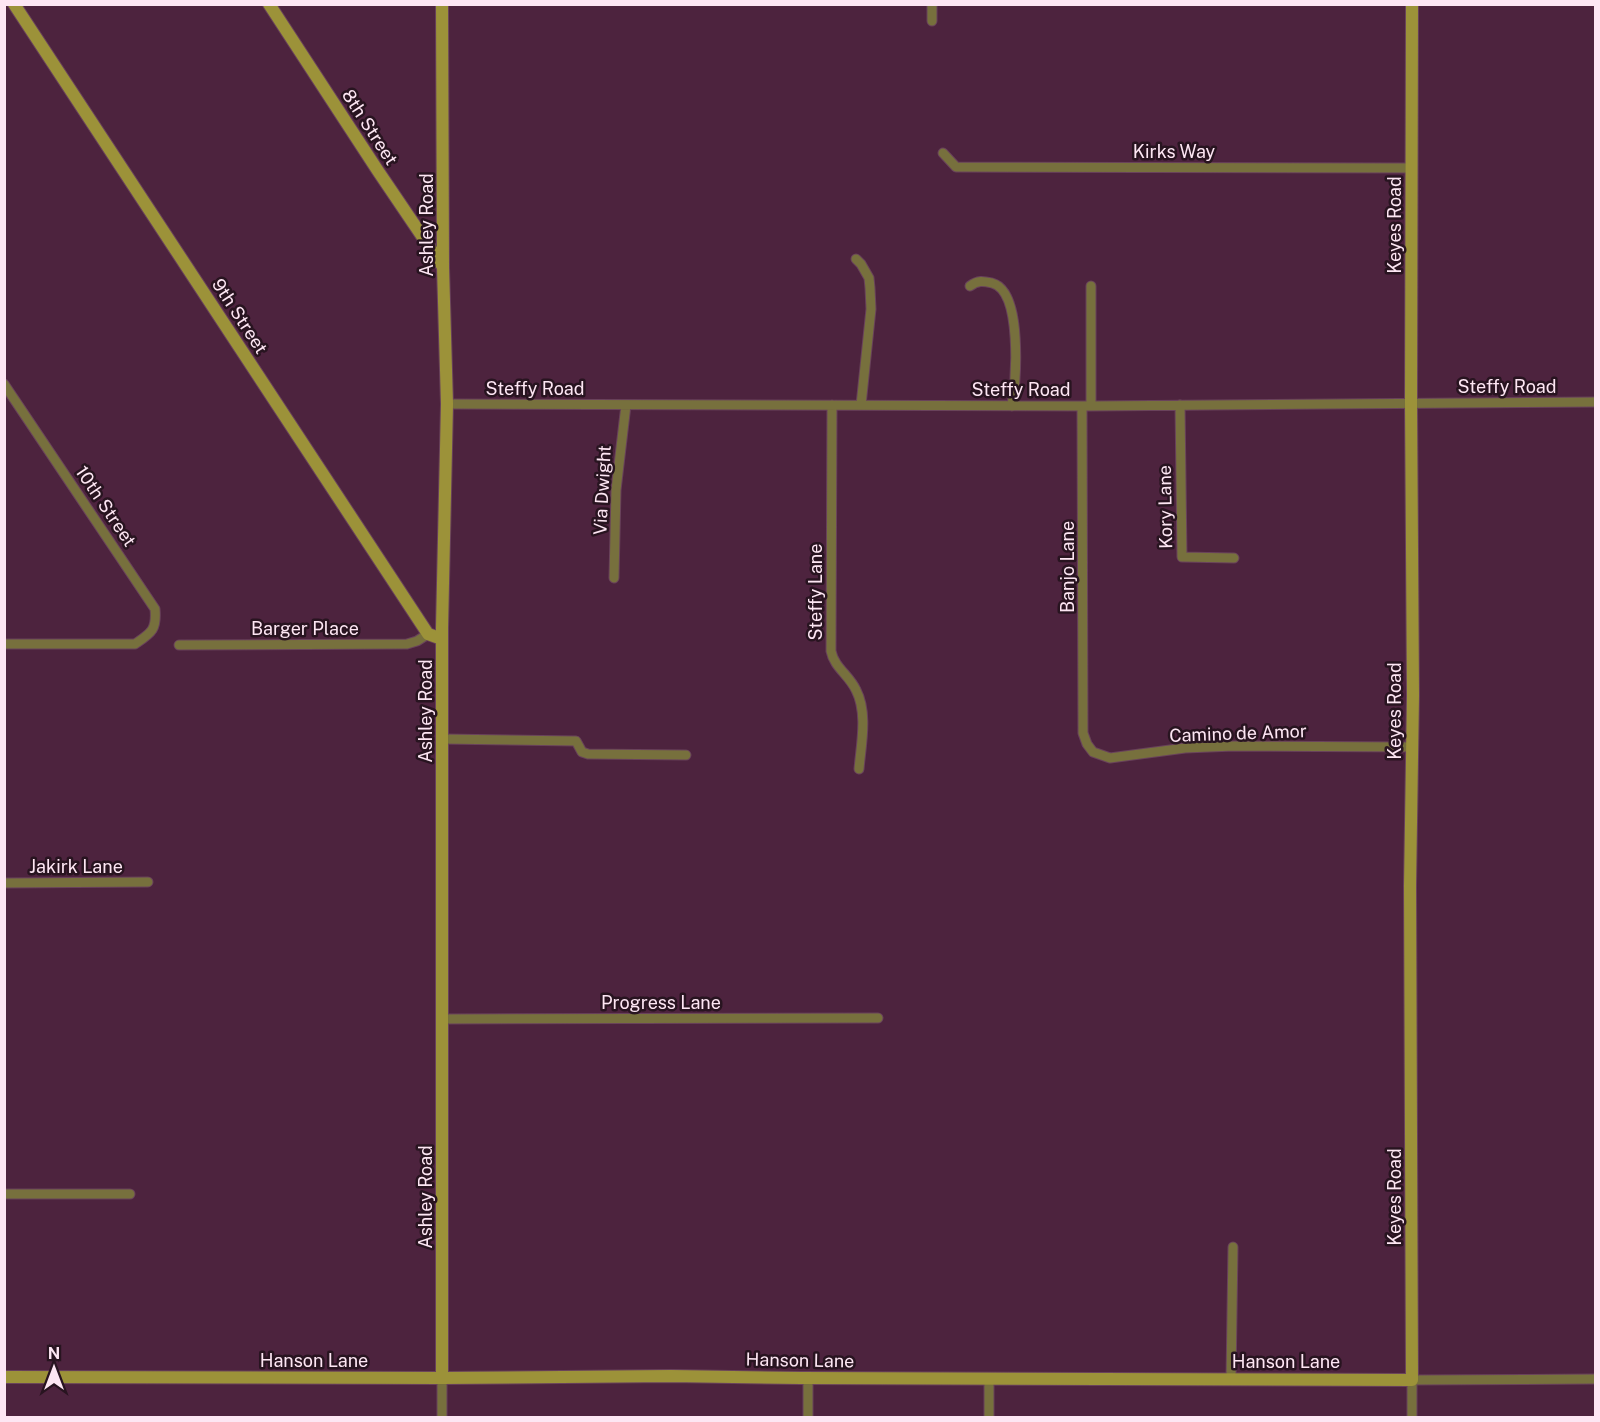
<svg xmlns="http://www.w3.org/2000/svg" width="1600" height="1422" font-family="'Public Sans',sans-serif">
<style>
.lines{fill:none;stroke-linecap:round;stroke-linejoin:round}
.street-casing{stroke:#69425b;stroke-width:11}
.secondary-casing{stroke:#69425b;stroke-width:14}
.street{stroke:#77703d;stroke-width:9}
.secondary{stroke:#9c9239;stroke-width:12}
.labels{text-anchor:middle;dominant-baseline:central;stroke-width:5;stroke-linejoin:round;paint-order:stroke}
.street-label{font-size:18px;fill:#fde6f3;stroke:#281420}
</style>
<rect width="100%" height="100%" fill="#4d233e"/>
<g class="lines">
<defs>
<path id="street" d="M932,21V4
M943,153L956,167L1412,168
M856,259L861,264L869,278L870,288L871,309L861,405
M970,286C978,280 983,281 992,283C1023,291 1016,380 1012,406
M4,384L155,609C157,630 151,633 135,644H4
M447,404L1091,406L1596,402
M832,405L831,651C834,667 849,675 856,690C868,713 861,745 859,769
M1180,405L1182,557L1234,558
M1082,406L1083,733L1087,744L1093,752L1110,758L1185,748L1234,746L1412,747
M1091,406V286
M614,578L616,490L626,405
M179,645L407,644L417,641L428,634
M443,739L576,741L582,752L588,754L686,755
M4,883L148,882
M443,1019L878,1018
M4,1194H130
M989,1379V1418
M1231,1379L1233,1247
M442,1418V1378
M808,1418V1378
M1412,1418V1380L1596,1379"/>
<path id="secondary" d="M14,4L428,634L442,639
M269,4L378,171L443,267
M442,4L443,267L447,404L442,628V1378
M4,1377L442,1378L671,1376L801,1378L1412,1380L1410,886L1413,695L1411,402L1412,4"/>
</defs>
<use href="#street" class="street-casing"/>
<use href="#secondary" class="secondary-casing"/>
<use href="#street" class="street"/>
<use href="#secondary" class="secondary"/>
</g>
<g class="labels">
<g class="street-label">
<text transform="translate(370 127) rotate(57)">8th Street</text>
<text x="1174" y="151">Kirks Way</text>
<text transform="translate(426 225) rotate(-90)">Ashley Road</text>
<text transform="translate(1394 225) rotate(-90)">Keyes Road</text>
<text transform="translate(240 316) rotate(57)">9th Street</text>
<text x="1507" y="386">Steffy Road</text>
<text x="535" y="388">Steffy Road</text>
<text x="1021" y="389">Steffy Road</text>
<text transform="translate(602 490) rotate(-87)">Via Dwight</text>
<text transform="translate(106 506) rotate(56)">10th Street</text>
<text transform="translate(1165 507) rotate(-91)">Kory Lane</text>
<text transform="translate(1067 567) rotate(-90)">Banjo Lane</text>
<text transform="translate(815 592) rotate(-90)">Steffy Lane</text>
<text x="305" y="628">Barger Place</text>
<text transform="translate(425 711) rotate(-90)">Ashley Road</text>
<text transform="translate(1394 711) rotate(-90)">Keyes Road</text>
<text transform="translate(1238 733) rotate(-2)">Camino de Amor</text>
<text x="76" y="866">Jakirk Lane</text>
<text x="661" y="1002">Progress Lane</text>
<text transform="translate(425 1197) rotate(-90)">Ashley Road</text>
<text transform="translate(1394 1197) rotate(-90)">Keyes Road</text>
<text x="314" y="1360">Hanson Lane</text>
<text transform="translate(800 1360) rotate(1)">Hanson Lane</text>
<text x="1286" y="1361">Hanson Lane</text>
</g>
</g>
<rect width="1600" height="1422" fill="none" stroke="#fde6f3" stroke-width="12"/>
<g transform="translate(54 1368)" stroke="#281420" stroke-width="4.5" paint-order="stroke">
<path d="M0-4.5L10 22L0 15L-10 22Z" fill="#fde6f3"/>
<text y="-9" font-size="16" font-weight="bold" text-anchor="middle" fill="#fde6f3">N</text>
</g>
</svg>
